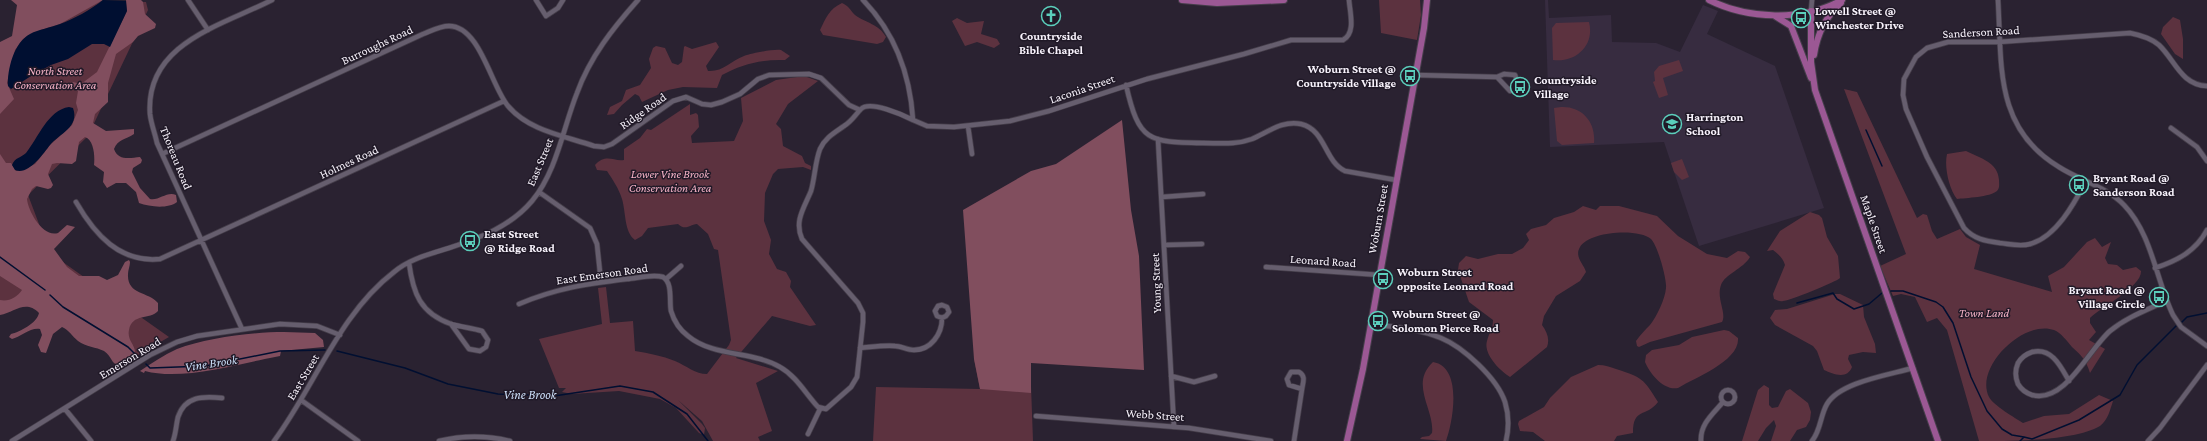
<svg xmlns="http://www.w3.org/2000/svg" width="2207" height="441" font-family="'Crimson Pro',serif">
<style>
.built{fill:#372c40}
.green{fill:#5c323f}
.forest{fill:#814e5e}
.water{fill:#000f31}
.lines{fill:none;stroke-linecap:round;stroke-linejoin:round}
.stream{stroke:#000f31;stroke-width:1.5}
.minor-casing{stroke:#453e4a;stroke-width:6}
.major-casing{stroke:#453e4a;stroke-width:8}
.minor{stroke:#665e6e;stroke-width:4.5}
.major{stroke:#9b5894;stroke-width:6}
.labels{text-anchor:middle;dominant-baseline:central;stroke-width:3;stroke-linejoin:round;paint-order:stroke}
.poi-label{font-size:12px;font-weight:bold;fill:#f8f3fc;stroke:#201927;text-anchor:start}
.street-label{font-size:12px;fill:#f8f3fc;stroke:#201927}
.park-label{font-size:12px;font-style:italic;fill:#f5b2c6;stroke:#201927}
.water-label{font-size:13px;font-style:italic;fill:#cbdef8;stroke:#201927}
</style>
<rect width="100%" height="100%" fill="#2a2231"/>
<path class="built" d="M1545,0H1548L1549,18L1611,15L1612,42L1656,43L1680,52L1703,5L1718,11L1707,34L1775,66L1824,208L1699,246L1664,142L1550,147Z"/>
<path class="green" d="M15,0L146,2L148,10L88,136L28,195L50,253L169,337L129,360L31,292L0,304V45L35,25Z
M1379,0H1420L1421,15L1417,40L1381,33Z
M842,3C849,6 850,10 855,15C866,23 879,24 886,37L883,42L877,44L823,35L820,30C826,18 829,9 842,3Z
M2173,17L2180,20L2183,39V59L2175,54L2161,34L2163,27Z
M957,18L967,23L984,21L981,34L997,39L1000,44L994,48L977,42L965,46L952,21Z
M1589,22C1595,45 1576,63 1553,60L1552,28L1556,23Z
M716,42L719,47L706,66L708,71C723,72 731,61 744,56C753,53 773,49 781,50L790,56L785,60C763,59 742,64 722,75L717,88L683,87L668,90L642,102L639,96L635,94L622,105L614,114L607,115L610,107L622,101L626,90L640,85L651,68L649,59L653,48L656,46L665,48L672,63L678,65L682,62L684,47L685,46L692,49Z
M1679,60L1683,71L1663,78L1668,95L1659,98L1653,82L1655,81L1654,72L1659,66Z
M804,76L818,81L788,104L776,124L781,129L783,146L802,156L805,163L811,166V170L803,167L778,169L773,174L765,193L764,221L771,240L769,254L777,269L786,272L791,281L790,287L816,325L810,326L772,316L736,358L778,371L756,383L772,431L758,437L760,441H713L702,421L678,400L702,424L705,428L704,435L699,433L676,408L660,399L619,391L572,394L562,392L566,388H559L539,339L602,324L598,288L606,287L610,323L633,321L635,351C649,353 662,356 675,361C687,366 695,374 707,374L729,345L731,340L718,250L714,249L708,234L697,224C689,225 685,231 678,224L648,228L642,236L635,240C624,232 626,212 622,199C619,189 613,180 607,171L597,170L595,165C606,153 614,162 624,160V149L640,138L647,129L651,130L690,104V115L696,113L698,115L699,127L691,136L692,143L734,141L743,121L741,98L776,80Z
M1844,89L1857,92L1917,218L1923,214L1927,215L1932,231L1937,239L1960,229L1966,237L1980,245L1974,269L2052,292L2048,276L2064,267L2087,242L2095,238L2102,247L2111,242L2105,258L2108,264L2117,265L2123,270L2136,267L2141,271C2142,287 2100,308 2090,318V323L2096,332L2089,340L2105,349L2090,373C2086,360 2082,356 2072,347C2067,341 2061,333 2054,330C2024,319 1974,367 1989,397C1993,405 2015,418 2023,423L2044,416L2069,414L2099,395L2113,401C2110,410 2108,420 2100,426C2075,441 2011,441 1979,441L1947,330L1937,318L1927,322L1915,297L1901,294L1893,296L1880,266L1906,254Z
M1561,107C1582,106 1596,122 1594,143L1562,145L1557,141L1554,108Z
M1966,151C1980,158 1998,162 1999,180C1999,184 2000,188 1997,191C1990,197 1966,198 1957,199C1949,189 1944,167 1947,154Z
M1682,159L1689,177L1682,180L1674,172L1671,163Z
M1583,206L1596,210L1600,206H1619L1657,216L1678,236L1707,254L1727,258L1738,251L1745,252L1750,257C1743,269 1725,274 1721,285C1716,299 1727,313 1722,322L1650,342L1639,347L1637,346L1636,341C1640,335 1645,330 1650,325C1657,316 1665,299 1666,288C1667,280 1658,246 1651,239C1639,228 1589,231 1580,247C1574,257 1584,264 1586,272L1580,281L1556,296L1544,316L1542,325C1547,332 1550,339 1547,347L1510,377C1500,371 1483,354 1487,341C1489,333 1493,329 1493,320L1469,302L1458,270L1459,263L1466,256L1478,259L1498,254H1512L1523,248L1529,240L1526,234L1531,229L1546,225L1554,218L1574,212Z
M1810,212L1819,215L1822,218L1827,237L1838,256L1840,278C1836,282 1789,301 1783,301C1780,302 1777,300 1774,299L1773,294L1785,265C1783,258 1779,255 1773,250L1767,251L1780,231Z
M1835,294H1840L1863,305L1864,317L1875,344L1876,353L1863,352L1849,355L1848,359L1852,367C1847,380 1833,374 1824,370L1817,351L1813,346L1775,325L1770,318L1775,310L1787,309Z
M1724,330L1729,331L1738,338C1740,361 1694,378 1678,388C1664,391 1650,374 1645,362L1646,355L1652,350L1679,345L1692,337Z
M1030,358L1033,441H873L876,387L980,389L974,359Z
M1433,362C1463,367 1453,422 1446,441L1420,439L1422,437L1429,436L1432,433C1435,410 1409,384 1433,362Z
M1598,365C1605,365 1610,367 1616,369C1643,378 1643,378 1658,402C1646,418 1633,407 1633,433L1617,436L1614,441H1545L1533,432L1520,431L1518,424L1519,421L1544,407L1550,398L1571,377Z
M1764,385L1769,388V405L1772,408L1778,407L1786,391L1790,389L1808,403L1811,412L1810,420L1806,427L1797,430L1790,441H1771L1776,426L1774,420L1766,428L1758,441H1742L1758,390Z"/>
<path class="forest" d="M11,0H103L60,24L41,30L23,39L15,50L7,83L14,99L0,114V42L12,36L17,5Z
M126,0H141L143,2L145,14L156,24L155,28L138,36L133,42L116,54L108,83V102L95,114L93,123L106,131L134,129V134C125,140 118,139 114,149C118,161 130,158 140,157L142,160L141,163L133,168L132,172L140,188L150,199C159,201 167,191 176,195L177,202C168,209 150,207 139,203L136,192L126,183H116L107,188L103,182L104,172L94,165C95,156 94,140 85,137L79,142L76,161L72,164L57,163L52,164L48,174L53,185L51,188L48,189L36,186L32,189L27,199C28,211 43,238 58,233L67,225L75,227L54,249L67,267L79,276H99L107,280L118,275L125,262L129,260L130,262C130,266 128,270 128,274C127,295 148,291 158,303V311C150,320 132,313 129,330C127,339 134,344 135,351L129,362C109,370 115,358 104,351C96,347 86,347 78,341C72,336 69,330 62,327L53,334L46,353L41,352L38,345L42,335L40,329C31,327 20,337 12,339L9,337L11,334C20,332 37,323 39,313C25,299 14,313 0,315V300C9,302 17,297 22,290L0,276V154L6,163H11L16,171L35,164L50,145L72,125L78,110L76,103L78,91L72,88L70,85L73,82L81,84L97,72L127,11Z
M1122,120L1131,210L1139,256L1144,370L1031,363V393L980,389L974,359L963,210L1031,171L1056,164Z
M284,332L315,333L323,340L324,347L281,351L280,356L275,357C237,364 182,381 145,371L144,373L140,371C152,363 164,355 177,349C206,338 253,332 284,332Z"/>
<path class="water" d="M103,0L126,1L127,11L110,47L104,44H92L68,59L51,65L31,76L11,89L8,86C7,70 14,42 30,34C39,29 50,28 60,24C74,19 90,10 103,0Z
M69,107L73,108C80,127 59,134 50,145C43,154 28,176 15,170L12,165C15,157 21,158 26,153C38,138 48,110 69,107Z"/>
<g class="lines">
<path class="stream" d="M1866,130L1882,166
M0,257L45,290
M1891,291H1903L1936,302L1943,307L1953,323L1971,377L1987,411L2002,429L2012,435L2024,437
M50,295L63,307L128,347L137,356
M1797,303L1833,293L1837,299L1854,309L1869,304L1882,293
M2182,322L2187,317L2207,313
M337,351L405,368L448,384L498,394L554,396L620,386L653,392L687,414L708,441
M146,364L150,368L205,366L280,351L325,350
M2020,441L2024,437L2032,439L2079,420L2120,395L2137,365L2176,326"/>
<defs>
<path id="minor" d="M188,0L208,30
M536,0L546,16L558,8L563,0
M863,0C895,33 910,74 913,120L927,126L954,127L1010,121L1049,111L1147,79L1244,54L1291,40H1343C1356,33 1350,13 1349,0
M1998,0C2002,65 1994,128 2059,167C2079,180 2107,187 2124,205C2152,234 2156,280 2173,315L2181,327L2207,346
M1811,11L1812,0
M1415,75L1497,77L1510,91L1516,90L1518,84L1515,75L1504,74L1497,77
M1126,85C1139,142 1148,142 1203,143C1220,143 1236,145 1252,139C1268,132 1283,120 1301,124C1326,130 1324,161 1345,171L1396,180
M968,126L972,154
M2171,128L2197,147L2207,161
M1158,139L1174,427
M162,154L423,34C431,31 440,26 449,26C480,26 491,86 508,106C529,131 565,136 594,146L604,147L612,144L673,101L686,97L702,104L711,105L722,102L740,94L758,79L769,75L809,74L821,78L849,105L860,110
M2086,181C2074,204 2056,237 2030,244C2020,247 2010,244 2000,243C1985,241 1974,239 1964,228L1927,157L1906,109L1903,95L1904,79L1916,57L1927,48L1948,42H1998L2130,33C2140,35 2151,38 2159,45C2175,60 2181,85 2207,86
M539,192L590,228L597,244L601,282
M1162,197L1203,194
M76,202C95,235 120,263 160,259L504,101
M1164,245L1202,244
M409,263C413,293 420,313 451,324C461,327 472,328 482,331L488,340L486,347L480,351L469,349L451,324
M1266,267L1380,275
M2155,268C2177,261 2196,251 2207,230
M666,279L681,266
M519,304C557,288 586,284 627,279C638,278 652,274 663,277C673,283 669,301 671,311C674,321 680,330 688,336C713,357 753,351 780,367C796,376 806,394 818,407L826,409L851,387L857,377L863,322V313L858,303L802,239C794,221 804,208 811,191C815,177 815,162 820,149C825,138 834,133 844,126C852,121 855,115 861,109C870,100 903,115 913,120
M1371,324C1394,327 1420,329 1441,338C1463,347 1497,378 1505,402C1509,415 1509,428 1506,441
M242,329L157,143C155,133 151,124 150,114C145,43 223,25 272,0
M860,348C872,347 884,345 895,346C901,346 907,350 914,350C931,350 942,334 942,318L937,316L935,311L938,306L942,305L947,307L949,312L946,316L942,318
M1171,376L1194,382L1215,376
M2069,381C2061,367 2052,347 2032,352C2026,354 2021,358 2018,363C2015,370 2015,377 2018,384C2021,389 2026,393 2032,395C2065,404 2089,349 2110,331C2127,317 2147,310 2166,301
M1721 397a7 7 0 1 1 14 0a7 7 0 1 1-14 0Z
M301,400L358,441
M65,409L91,441
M1036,416L1189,428L1271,441
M808,434L820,409
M12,441L150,355L177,342L197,336L280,324L317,326L340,335
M173,441C176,433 176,425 178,417C185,396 203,396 222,398
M274,441C315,386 339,314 394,272C409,259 430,254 449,248C480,238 511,226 532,201C557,171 563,128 577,93C590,57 613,28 638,0
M439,441C464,435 485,435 510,441
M1294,441L1302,389C1303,382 1306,376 1299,372H1291L1287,379L1289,385L1302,389
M1701,441C1700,424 1713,414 1723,402
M1812,441C1821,430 1820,416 1827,404C1840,382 1889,375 1913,368
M2148,441L2160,428L2207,365"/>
<path id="major" d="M1182,0L1217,3L1284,0
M1709,0C1747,19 1803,22 1842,0
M1811,11V62L1815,90L1938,441
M1775,16L1791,26L1811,78
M1814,55C1817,35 1826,16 1841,3
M1347,441L1363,369L1424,28L1427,0"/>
</defs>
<use href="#minor" class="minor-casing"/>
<use href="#major" class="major-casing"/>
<use href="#minor" class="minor"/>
<use href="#major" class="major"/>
</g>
<defs>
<symbol id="church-ring" viewBox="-11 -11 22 22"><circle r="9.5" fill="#201927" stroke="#5bcebb" stroke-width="1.5"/><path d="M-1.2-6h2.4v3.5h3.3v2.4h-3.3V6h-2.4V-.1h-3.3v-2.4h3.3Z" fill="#5bcebb"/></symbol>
<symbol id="bus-ring" viewBox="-11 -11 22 22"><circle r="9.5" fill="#201927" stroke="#5bcebb" stroke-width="1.5"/><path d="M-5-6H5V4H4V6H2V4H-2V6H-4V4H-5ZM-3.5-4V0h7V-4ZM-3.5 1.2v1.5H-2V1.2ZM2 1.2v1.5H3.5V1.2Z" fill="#5bcebb"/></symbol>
<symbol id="school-ring" viewBox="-11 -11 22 22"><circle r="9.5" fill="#201927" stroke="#5bcebb" stroke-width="1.5"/><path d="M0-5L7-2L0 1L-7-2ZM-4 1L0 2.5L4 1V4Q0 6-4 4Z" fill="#5bcebb"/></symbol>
</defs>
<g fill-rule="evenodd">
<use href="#church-ring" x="1040" y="5" width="22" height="22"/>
<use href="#bus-ring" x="1790" y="7" width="22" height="22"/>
<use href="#bus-ring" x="1399" y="65" width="22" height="22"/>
<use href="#bus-ring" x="1509" y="76" width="22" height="22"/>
<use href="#school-ring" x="1661" y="113" width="22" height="22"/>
<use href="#bus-ring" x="2068" y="174" width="22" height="22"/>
<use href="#bus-ring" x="459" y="230" width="22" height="22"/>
<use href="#bus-ring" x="1372" y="268" width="22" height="22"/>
<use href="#bus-ring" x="2148" y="286" width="22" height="22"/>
<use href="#bus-ring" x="1367" y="310" width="22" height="22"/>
</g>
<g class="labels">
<g class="poi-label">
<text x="1815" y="11">Lowell Street @<tspan x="1815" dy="14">Winchester Drive</tspan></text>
<text x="1051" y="36" text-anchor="middle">Countryside<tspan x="1051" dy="14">Bible Chapel</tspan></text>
<text x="1396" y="69" text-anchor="end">Woburn Street @<tspan x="1396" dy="14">Countryside Village</tspan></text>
<text x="1534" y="80">Countryside<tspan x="1534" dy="14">Village</tspan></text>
<text x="1686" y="117">Harrington<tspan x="1686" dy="14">School</tspan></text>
<text x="2093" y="178">Bryant Road @<tspan x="2093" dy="14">Sanderson Road</tspan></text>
<text x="484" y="234">East Street<tspan x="484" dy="14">@ Ridge Road</tspan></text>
<text x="1397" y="272">Woburn Street<tspan x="1397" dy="14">opposite Leonard Road</tspan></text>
<text x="2145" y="290" text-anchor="end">Bryant Road @<tspan x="2145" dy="14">Village Circle</tspan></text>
<text x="1392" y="314">Woburn Street @<tspan x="1392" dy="14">Solomon Pierce Road</tspan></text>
</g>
<g class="street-label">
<text transform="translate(1981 32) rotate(-3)">Sanderson Road</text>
<text transform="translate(377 45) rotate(-25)">Burroughs Road</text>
<text transform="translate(1082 89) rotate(-19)">Laconia Street</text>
<text transform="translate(643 111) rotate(-35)">Ridge Road</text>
<text transform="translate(176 158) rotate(68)">Thoreau Road</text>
<text transform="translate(349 162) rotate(-25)">Holmes Road</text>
<text transform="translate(540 162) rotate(-67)">East Street</text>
<text transform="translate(1378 219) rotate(-80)">Woburn Street</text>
<text transform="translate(1874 224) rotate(71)">Maple Street</text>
<text transform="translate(1323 261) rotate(4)">Leonard Road</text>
<text transform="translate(602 274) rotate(-8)">East Emerson Road</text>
<text transform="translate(1156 283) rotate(-92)">Young Street</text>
<text transform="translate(130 358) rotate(-31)">Emerson Road</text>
<text transform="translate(303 377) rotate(-59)">East Street</text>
<text transform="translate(1155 415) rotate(4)">Webb Street</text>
</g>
<g class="park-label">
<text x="55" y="71">North Street<tspan x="55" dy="14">Conservation Area</tspan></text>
<text x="670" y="174">Lower Vine Brook<tspan x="670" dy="14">Conservation Area</tspan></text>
<text x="1984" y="313">Town Land</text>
</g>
<g class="water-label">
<text transform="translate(211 363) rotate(-8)">Vine Brook</text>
<text x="530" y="394">Vine Brook</text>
</g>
</g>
</svg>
